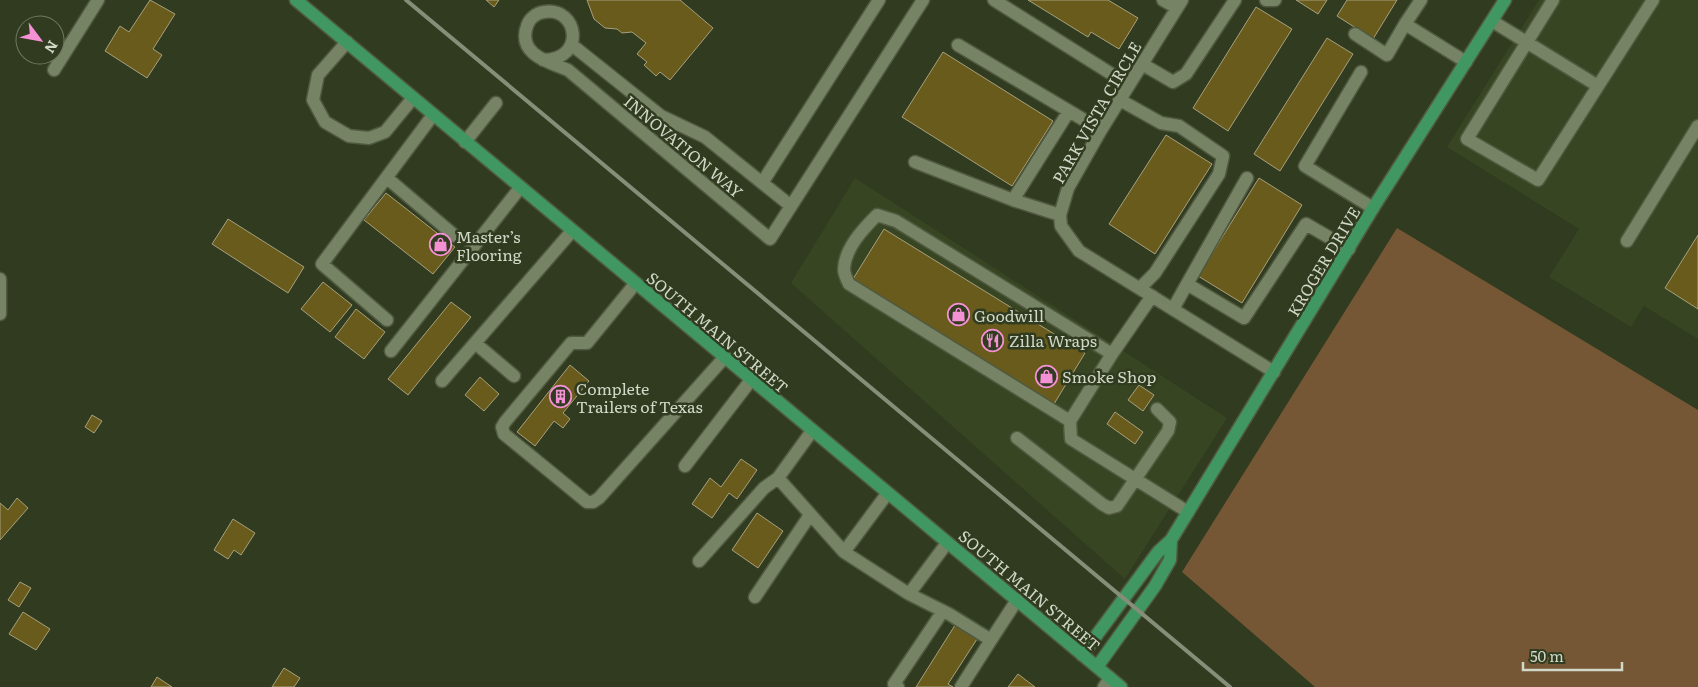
<svg xmlns="http://www.w3.org/2000/svg" width="1698" height="687" font-family="Literata,serif">
<style>
.built{fill:#384522}
.green{fill:#755736}
.building{fill:#695b1c;stroke:#a8a07e}
.lines{fill:none;stroke-linecap:round;stroke-linejoin:round}
.minor-casing{stroke:#505940;stroke-width:15}
.major-casing{stroke:#505940;stroke-width:15}
.minor{stroke:#768364;stroke-width:12}
.major{stroke:#409762;stroke-width:12}
.rail{stroke:#858e78;stroke-width:4}
.labels{text-anchor:middle;dominant-baseline:central;stroke-width:5;stroke-linejoin:round;paint-order:stroke}
.street-label{font-size:16px;fill:#d1d8c7;stroke:#303b1f}
.poi-label{font-size:16px;fill:#d1d8c7;stroke:#303b1f;text-anchor:start}
</style>
<rect width="100%" height="100%" fill="#303b1f"/>
<path class="built" d="M1539,0H1698V339L1644,306L1631,327L1549,277L1579,229L1447,147Z
M855,178L1227,418L1125,579L791,283Z"/>
<path class="green" d="M1397,228L1698,410V687H1315L1182,572Z"/>
<path class="building" d="M150,0L175,14L153,49L162,55L147,78L105,51L120,26L129,32Z
M486,0H499L494,7Z
M587,0H680L713,28L670,80L660,72L656,76L644,65L647,62L637,54L646,43L632,32L622,33L617,29L605,28L594,19Z
M1028,0H1108L1138,18L1119,49L1091,32L1088,37Z
M1296,0H1327L1318,14Z
M1347,0H1397L1373,39L1337,16Z
M1256,7L1292,29L1228,131L1193,108Z
M1327,38L1353,54L1280,171L1254,154Z
M943,52L1053,121L1012,186L902,117Z
M1166,135L1212,164L1155,254L1109,224Z
M1259,178L1302,205L1242,303L1198,276Z
M386,193L455,247L433,274L364,220Z
M228,219L304,267L288,293L212,244Z
M884,229L1085,353L1054,404L853,279Z
M1698,235V309L1665,288Z
M323,282L352,305L330,332L301,309Z
M451,302L471,317L408,395L388,379Z
M356,309L385,332L364,359L335,337Z
M570,365L589,381L563,413L570,419L563,428L554,421L535,446L517,432Z
M480,377L499,394L484,411L465,395Z
M1139,385L1154,395L1143,411L1128,400Z
M1115,412L1143,432L1135,444L1107,424Z
M92,415L102,421L94,433L85,427Z
M741,459L757,470L737,499L729,493L712,518L692,504L710,478L721,487Z
M17,498L28,508L0,540V503L8,510Z
M757,513L783,531L758,568L732,550Z
M233,519L255,533L241,555L234,550L228,559L214,550Z
M20,582L31,588L19,607L8,600Z
M23,612L50,629L36,650L9,634Z
M957,622L979,636L948,684L953,687H916Z
M284,668L300,678L294,687H272Z
M1018,674L1035,687H1008Z
M157,677L172,687H151Z"/>
<g class="lines">
<defs>
<path id="minor" d="M994,0L1129,85
M1163,0L1177,8
M1182,0L1101,130L1068,188L1060,215L1061,226L1079,251L1274,372
M1266,0H1275
M1421,0L1405,24L1466,62
M1553,0L1467,139L1538,180L1653,0
M1492,21L1598,86
M1355,34L1387,55L1405,24
M347,42L318,75L313,100L325,122L349,136L369,138L385,132L413,98
M572,45L661,116L705,137L791,206
M958,45L1069,111L1013,200
M543,60C587,60 578,6 544,12C536,13 529,19 527,26C517,54 548,62 568,70L770,239L923,0
M1142,64L1173,82L1186,74L1235,0
M54,70L98,0
M1361,72L1305,166L1373,208
M1120,100L1161,123L1179,126L1223,156L1219,174L1155,273L1140,288
M1069,111L1101,130
M465,142L496,103
M915,162L1013,200L1060,215
M387,178L455,236
M762,183L879,0
M1627,241L1698,126
M0,279V314
M635,284L587,343H571L505,422L502,427L504,434L587,502H593L599,498L724,358
M1187,284L1247,178
M1152,296L1112,354L896,221L877,215C863,229 845,248 844,269C844,274 847,280 849,284L1070,421L1071,439L1188,512
M1173,309L1187,284L1244,318L1306,224L1349,249
M387,320L322,264L433,115
M475,343L514,376
M391,351L520,188
M442,381L572,231
M1070,421L1112,354
M812,431L778,478L844,552L887,494
M1017,438L1102,504L1109,508L1117,506L1168,431L1170,422L1157,409
M685,466L751,380
M844,552L909,594L947,543
M699,561L764,488L778,478
M909,594L949,614L991,640L961,687
M755,597L810,515
M991,640L1017,600
M898,687L894,684L943,611
M1104,687L1110,678"/>
<path id="major" d="M296,0L1121,687
M1082,655L1158,552L1171,540L1373,208L1505,0
M1097,667L1155,586L1170,560L1171,540"/>
</defs>
<use href="#minor" class="minor-casing"/>
<use href="#major" class="major-casing"/>
<use href="#minor" class="minor"/>
<use href="#major" class="major"/>
<path class="rail" d="M406,0L1230,687"/>
</g>
<defs>
<symbol id="shop-ring" viewBox="-11 -11 22 22"><circle r="9.5" fill="#303b1f" stroke="#f491d4" stroke-width="1.5"/><path d="M-5-2.5h2.3a2.7 3.5 0 0 1 5.4 0H5L5.5 6h-11ZM-1.5-2.5h3a1.5 2.3 0 0 0-3 0Z" fill="#f491d4"/></symbol>
<symbol id="restaurant-ring" viewBox="-11 -11 22 22"><circle r="9.5" fill="#303b1f" stroke="#f491d4" stroke-width="1.5"/><path d="M-5-6h1v4h1v-4h1v4h1v-4h1v5L-1.5 .5V6h-2V.5L-5-1ZM5-6V6H3V1.5H1.5Q1.5-4 5-6Z" fill="#f491d4"/></symbol>
<symbol id="building-ring" viewBox="-11 -11 22 22"><circle r="9.5" fill="#303b1f" stroke="#f491d4" stroke-width="1.5"/><path d="M-4-6H4V6H1V3H-1V6H-4ZM-2.5-4.3h1.7v1.8h-1.7ZM.8-4.3h1.7v1.8H.8ZM-2.5-1h1.7V.8h-1.7ZM.8-1h1.7V.8H.8Z" fill="#f491d4"/></symbol>
</defs>
<g fill-rule="evenodd">
<use href="#shop-ring" x="428" y="232" width="25" height="25"/>
<use href="#shop-ring" x="946" y="302" width="25" height="25"/>
<use href="#restaurant-ring" x="980" y="328" width="25" height="25"/>
<use href="#shop-ring" x="1034" y="364" width="25" height="25"/>
<use href="#building-ring" x="548" y="384" width="25" height="25"/>
</g>
<g class="labels">
<g class="street-label">
<text transform="translate(1096 112) rotate(-60)">PARK VISTA CIRCLE</text>
<text transform="translate(684 146) rotate(40)">INNOVATION WAY</text>
<text transform="translate(1323 261) rotate(-59)">KROGER DRIVE</text>
<text transform="translate(718 332) rotate(40)">SOUTH MAIN STREET</text>
<text transform="translate(1030 590) rotate(40)">SOUTH MAIN STREET</text>
</g>
<g class="poi-label">
<text x="456" y="236">Master’s<tspan x="456" dy="18">Flooring</tspan></text>
<text x="974" y="315">Goodwill</text>
<text x="1009" y="340">Zilla Wraps</text>
<text x="1062" y="376">Smoke Shop</text>
<text x="576" y="388">Complete<tspan x="576" dy="18">Trailers of Texas</tspan></text>
</g>
</g>
<g transform="translate(40 40) rotate(122)"><circle r="24" fill="#303b1f" stroke="#707a62"/>
<path d="M0-4L9 19L0 12L-9 19Z" fill="#f491d4"/>
<text y="-8" font-size="14" font-weight="bold" text-anchor="middle" fill="#d1d8c7">N</text>
</g>
<path d="M1523 662v8h99v-8" fill="none" stroke="#d1d8c7" stroke-width="2.5"/>
<text x="1530" y="662" font-size="15" fill="#d1d8c7" stroke="#303b1f" stroke-width="4" paint-order="stroke">50 m</text>
</svg>
